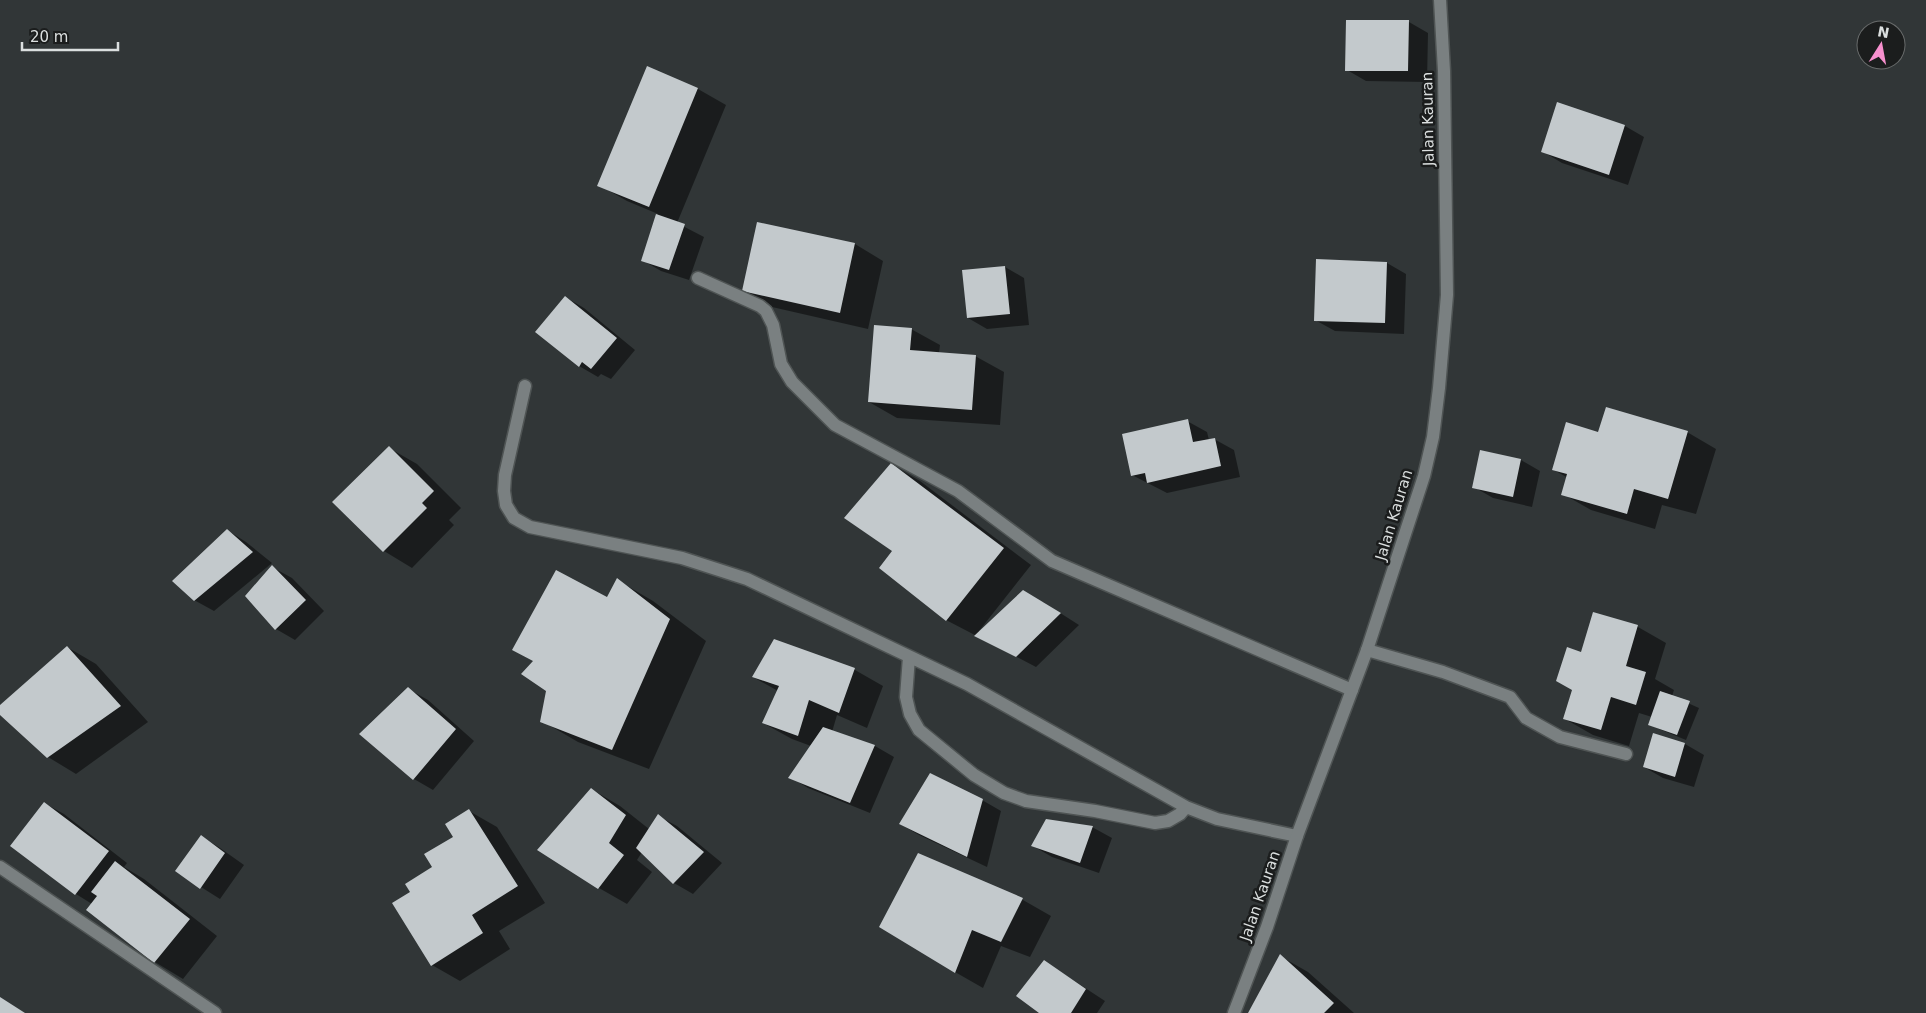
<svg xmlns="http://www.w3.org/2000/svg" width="1926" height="1013" font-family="'DejaVu Sans',sans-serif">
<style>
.shadow{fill:#0007}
.building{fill:#c3c9cc}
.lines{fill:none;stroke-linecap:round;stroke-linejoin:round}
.minor-casing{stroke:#4f5454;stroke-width:15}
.tertiary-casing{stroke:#4f5454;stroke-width:15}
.minor{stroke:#7a8081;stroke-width:12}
.tertiary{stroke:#7a8081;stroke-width:12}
.labels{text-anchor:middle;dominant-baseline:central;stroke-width:5;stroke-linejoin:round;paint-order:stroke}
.street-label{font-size:15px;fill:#dbdfdf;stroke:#1b1d1d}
</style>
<rect width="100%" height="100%" fill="#313637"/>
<path class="shadow" d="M1409,22L1428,33L1427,82L1366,81L1347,70Z
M648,68L698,89L726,105L677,223L704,237L689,280L661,271L642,260L658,214L627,201L599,185Z
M1558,104L1625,126L1644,137L1628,185L1562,163L1542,151Z
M855,244L883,261L868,329L772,307L744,291Z
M1387,263L1406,274L1404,334L1335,331L1315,320Z
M1005,267L1024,278L1029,325L987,329L968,318Z
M565,297L584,308L635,350L611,379L601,374L598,377L579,366Z
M911,329L940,345L939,353L975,356L1004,372L1000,425L897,418L869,402Z
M1187,421L1207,432L1209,440L1214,439L1234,450L1240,477L1167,493L1132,475Z
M1687,432L1716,449L1696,514L1662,505L1655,529L1591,510L1563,494L1568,478L1554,470L1599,433Z
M389,448L417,464L461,508L449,520L454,525L412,568L384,551L334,502Z
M1521,460L1540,471L1532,507L1493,498L1474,487Z
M892,465L920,481L1031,565L979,631L980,632L1043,602L1079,625L1036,667L946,620L894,551Z
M227,530L246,542L272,563L214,611L194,600Z
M272,567L292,578L324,611L295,640L276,629Z
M617,580L653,601L706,641L649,769L578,742L542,721Z
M1594,613L1638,627L1666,643L1655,679L1674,690L1672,696L1699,708L1686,740L1659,729L1649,724L1652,717L1639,713L1629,746L1593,735L1565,719Z
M775,641L855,670L883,686L867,728L837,715L832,732L875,746L894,757L870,813L808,788L790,777L811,746L792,739L763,723L778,691L753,677Z
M67,647L96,664L148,722L76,774L48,757L0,713V707Z
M408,689L428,700L474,741L433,790L414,779L360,734Z
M1685,744L1704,755L1694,787L1663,778L1644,767Z
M591,789L620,806L649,829L658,816L677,826L722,863L693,894L674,883L642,852L637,860L652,872L627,904L599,888Z
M982,800L1001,811L987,867L919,835L900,824Z
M44,803L64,814L127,863L124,867L144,879L217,936L183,979L155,962L88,910L92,904L76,894L12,846Z
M469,811L497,827L545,903L499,931L510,949L460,981L432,965L411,892L434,867L454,837Z
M1092,827L1112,838L1099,873L1052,857L1033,846Z
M201,836L220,848L244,865L220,899L201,887Z
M919,855L1023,900L1051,916L1030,957L1001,946L983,988L955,972Z
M1280,956L1308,972L1354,1013H1249Z
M1044,961L1105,1001L1097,1013H1041Z"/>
<path class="building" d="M1346,20H1409L1408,71H1345Z
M647,66L698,88L649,207L597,186Z
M1557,102L1625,125L1609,175L1541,152Z
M656,214L685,224L669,270L641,261Z
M757,222L855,243L840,313L742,291Z
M1316,259L1387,262L1385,323L1314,321Z
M1005,266L1010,314L967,318L962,270Z
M565,296L617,338L591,369L582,362L579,367L535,332Z
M874,325L912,328L910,350L976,355L972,410L868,402Z
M1606,407L1688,431L1668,499L1634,489L1627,514L1561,495L1567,474L1552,470L1566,422L1598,432Z
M1188,419L1193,442L1215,438L1221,466L1147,483L1145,473L1131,476L1122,434Z
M389,446L434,491L422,503L427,508L383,552L332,502Z
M1480,450L1521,459L1513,497L1472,488Z
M891,463L1004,548L946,621L879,568L892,551L844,518Z
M227,529L253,552L194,601L172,581Z
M272,565L306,600L275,630L245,596Z
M556,570L607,597L617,578L670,619L612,750L540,722L546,691L521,674L533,661L512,650Z
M1023,590L1061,613L1016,657L974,636Z
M1593,612L1638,625L1626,666L1646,672L1636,705L1611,697L1601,730L1563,719L1572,690L1556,681L1567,647L1581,652Z
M774,639L855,668L839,713L809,700L798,736L762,723L779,686L752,677Z
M67,646L121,706L47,758L0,715V705Z
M408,687L456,729L413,780L359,734Z
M1660,691L1690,701L1677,735L1648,725Z
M823,727L875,745L850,803L788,778Z
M1653,733L1685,743L1675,777L1643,767Z
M930,773L983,799L967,857L899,824Z
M591,788L626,815L609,843L624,855L598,889L537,850Z
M44,802L109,851L75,895L10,846Z
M469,809L518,886L472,915L483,933L431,966L392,903L410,892L405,884L432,867L424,854L453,837L445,824Z
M658,814L704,852L673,884L636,848Z
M1046,819L1093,826L1080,863L1031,846Z
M201,835L225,853L200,889L175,871Z
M918,853L1023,898L1001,942L972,930L955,973L879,927Z
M115,861L190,919L154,963L86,910L97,896L91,892Z
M1280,954L1334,1003L1324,1013H1248Z
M1044,960L1086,989L1071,1013H1039L1016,996Z
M0,997L25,1013H0Z"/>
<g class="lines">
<defs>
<path id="minor" d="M698,278L760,306L766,311L773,325L781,364L792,382L835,425L958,491L1052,561L1352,690
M525,386L505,475L504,491L506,505L514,518L530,527L682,558L747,579L967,684L1186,807L1217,819L1297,836
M1367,650L1443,672L1510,697L1526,718L1560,737L1626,754
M909,657L906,697L910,714L919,730L974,775L1004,793L1026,801L1095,811L1155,823L1168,821L1180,814L1186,807
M0,867L215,1013"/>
<path id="tertiary" d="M1234,1013L1267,927L1297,836L1367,650L1424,476L1433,437L1439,388L1447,295L1444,71L1440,0"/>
</defs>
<use href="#minor" class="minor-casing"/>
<use href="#tertiary" class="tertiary-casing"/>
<use href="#minor" class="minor"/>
<use href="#tertiary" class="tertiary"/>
</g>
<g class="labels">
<g class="street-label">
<text transform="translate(1428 119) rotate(-91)">Jalan Kauran</text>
<text transform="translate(1394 515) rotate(-73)">Jalan Kauran</text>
<text transform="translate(1260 896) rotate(-71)">Jalan Kauran</text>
</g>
</g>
<g transform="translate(1881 45) rotate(11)"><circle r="24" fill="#1b1d1d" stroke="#686b6b"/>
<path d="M0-4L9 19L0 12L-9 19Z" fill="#f790ce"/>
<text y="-8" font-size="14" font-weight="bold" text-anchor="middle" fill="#dbdfdf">N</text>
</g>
<path d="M22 42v8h96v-8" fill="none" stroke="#dbdfdf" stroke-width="2.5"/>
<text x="30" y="42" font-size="15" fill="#dbdfdf" stroke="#1b1d1d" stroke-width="4" paint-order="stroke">20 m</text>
</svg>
